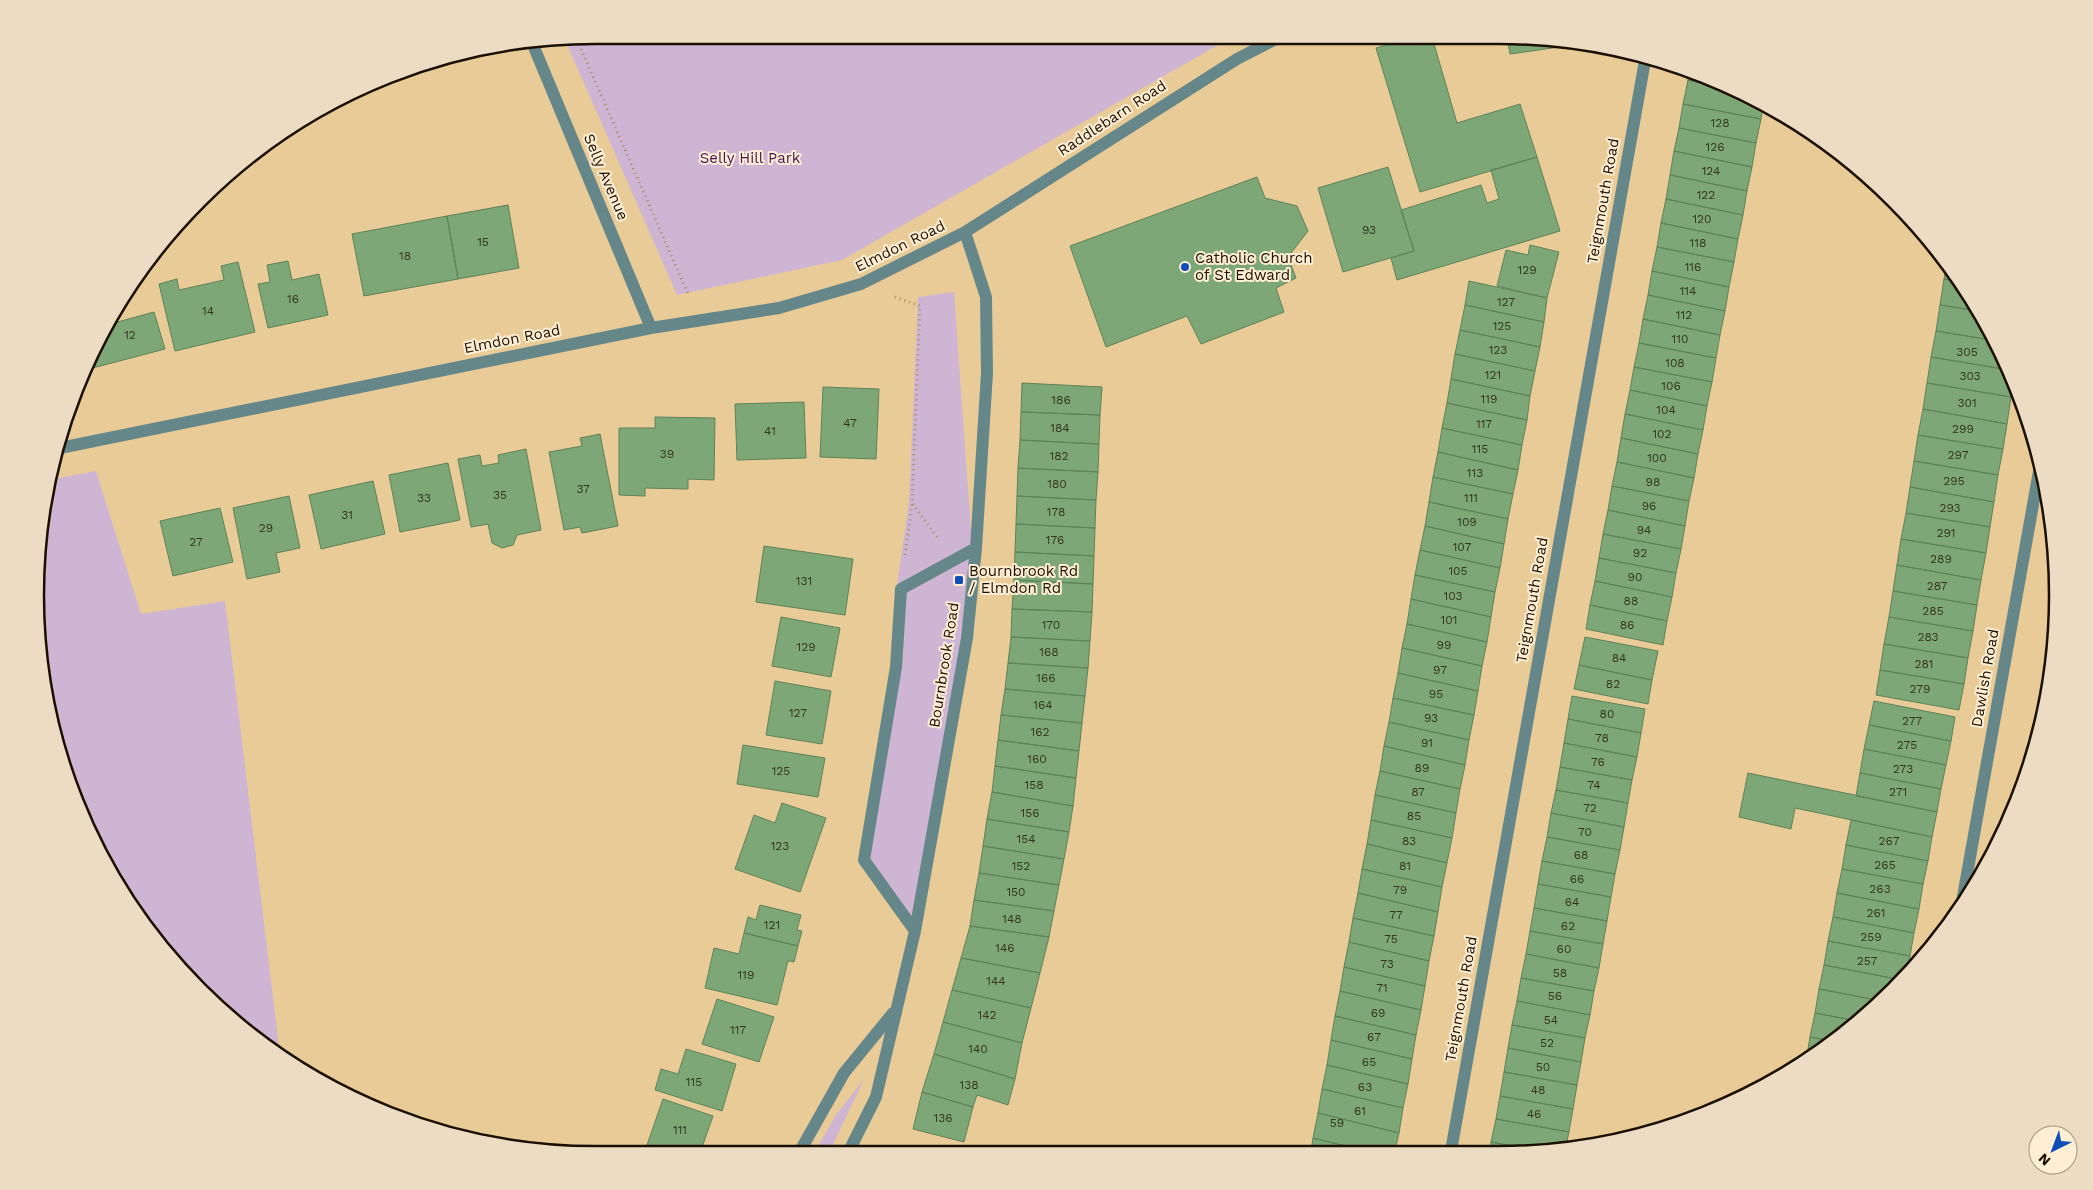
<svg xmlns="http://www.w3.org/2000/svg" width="2093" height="1190" font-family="'Work Sans',sans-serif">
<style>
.green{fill:#cfb5d4}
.building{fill:#7ea777;stroke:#5e8258}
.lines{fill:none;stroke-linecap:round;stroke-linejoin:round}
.path{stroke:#a58e65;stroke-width:3;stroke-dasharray:1 4;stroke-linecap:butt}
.minor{stroke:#668789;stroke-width:12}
.poi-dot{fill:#0f4eb9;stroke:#feeed4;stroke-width:2}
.labels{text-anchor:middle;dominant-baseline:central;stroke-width:4;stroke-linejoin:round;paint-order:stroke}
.number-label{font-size:12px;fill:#34361e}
.street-label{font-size:15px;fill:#1b1000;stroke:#feeed4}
.park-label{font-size:15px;fill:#471550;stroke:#feeed4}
.poi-label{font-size:15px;fill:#1b1000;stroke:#feeed4;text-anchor:start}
.rim{fill:none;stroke:#1b1000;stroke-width:2.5}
</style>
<rect width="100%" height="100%" fill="#e9cb97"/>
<path class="green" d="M1232,37L842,260L677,295L565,40Z
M954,292L972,545L897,586L909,502L918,297Z
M96,471L141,614L225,601L280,1055C262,1042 241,1030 225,1015C74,876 8,681 48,480Z
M973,553L964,638L913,923L868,860L905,590Z
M864,1079L829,1153H814L836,1115Z"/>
<path class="building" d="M1507,36H1534L1581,44L1510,54Z
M1413,37H1432L1457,123L1520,104L1537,157L1420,192L1376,48Z
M1689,73L1721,87L1688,80Z
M1688,80L1721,87L1763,104L1761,119L1683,104Z
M1683,104L1761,119L1756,143L1679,128Z
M1679,128L1756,143L1752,167L1674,151Z
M1674,151L1752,167L1747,191L1670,175Z
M1537,157L1560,231L1397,280L1391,258L1414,251L1401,210L1481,185L1487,203L1499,199L1491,170Z
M1388,167L1414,251L1343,272L1318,188Z
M1670,175L1747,191L1743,215L1666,199Z
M1257,177L1265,198L1297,206L1308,231L1288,257L1296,278L1276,288L1284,312L1201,344L1187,316L1106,347L1070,246Z
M1666,199L1743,215L1738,239L1661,223Z
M508,205L519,268L458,279L447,216Z
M447,216L458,279L364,296L352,234Z
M1661,223L1738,239L1734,262L1657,247Z
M1530,245L1559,252L1547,298L1497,286L1506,250L1528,255Z
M1657,247L1734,262L1729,287L1652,271Z
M288,261L292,280L319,274L328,315L268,328L258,284L270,282L267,265Z
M238,262L255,332L175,351L159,284L177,279L179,290L224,280L221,266Z
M1947,262L1960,282L1944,279Z
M1652,271L1729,287L1725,311L1648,295Z
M1944,279L1960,282L1978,311L1940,305Z
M1469,281L1547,298L1544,322L1465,305Z
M1648,295L1725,311L1720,335L1643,319Z
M1465,305L1544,322L1540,347L1460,330Z
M1940,305L1978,311L1997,341L1936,331Z
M154,312L165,349L85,370L93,348L112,315L114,323Z
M1643,319L1720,335L1716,358L1639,343Z
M1460,330L1540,347L1535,371L1455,354Z
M1936,331L1997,341L2009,370L1931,357Z
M1639,343L1716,358L1712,382L1634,367Z
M1455,354L1535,371L1530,396L1451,379Z
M1931,357L2009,370L2013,382L2011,397L1927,383Z
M1634,367L1712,382L1707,406L1630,390Z
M1451,379L1530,396L1527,420L1447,403Z
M1022,383L1102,387L1100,415L1021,412Z
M1927,383L2011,397L2007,424L1923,409Z
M823,387L879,389L876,459L820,457Z
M1630,390L1707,406L1703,430L1625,414Z
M804,402L806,458L737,460L735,404Z
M1447,403L1527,420L1522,445L1442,428Z
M1923,409L2007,424L2003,449L1918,435Z
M1021,412L1100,415L1099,444L1020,440Z
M1625,414L1703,430L1698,454L1621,438Z
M655,417L715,418L714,480L688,479V489L645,488V496L619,495V428H655Z
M1442,428L1522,445L1518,470L1438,452Z
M600,434L618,526L582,533L580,527L564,530L549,452L582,446L580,438Z
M1918,435L2003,449L1998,475L1914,461Z
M1621,438L1698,454L1694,478L1617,462Z
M1020,440L1099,444L1098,472L1018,468Z
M526,449L541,530L517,535L513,545L502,548L492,543L488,524L471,527L458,459L480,455L482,466L499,463L498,455Z
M1438,452L1518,470L1513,494L1433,477Z
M1914,461L1998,475L1994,502L1910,487Z
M1617,462L1694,478L1689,501L1612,486Z
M448,463L460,520L400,532L389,475Z
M1018,468L1098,472L1096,500L1017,496Z
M1433,477L1513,494L1508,519L1429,502Z
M373,481L385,534L321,549L309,495Z
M1612,486L1689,501L1685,526L1608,510Z
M1910,487L1994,502L1990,527L1906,513Z
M289,496L300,548L276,553L280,572L247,579L233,508Z
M1017,496L1096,500L1095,528L1016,524Z
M1429,502L1508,519L1504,544L1425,526Z
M220,508L233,562L173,576L160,521Z
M1608,510L1685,526L1681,549L1603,534Z
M1906,513L1990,527L1986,553L1901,539Z
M1016,524L1095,528L1094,556L1015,552Z
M1425,526L1504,544L1500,568L1420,550Z
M1603,534L1681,549L1676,573L1599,558Z
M1901,539L1986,553L1981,580L1897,565Z
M764,546L853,559L845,615L756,602Z
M1420,550L1500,568L1495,592L1415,575Z
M1015,552L1094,556L1093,584L1014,580Z
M1599,558L1676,573L1672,597L1595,581Z
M1897,565L1981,580L1977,605L1893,591Z
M1415,575L1495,592L1491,617L1411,599Z
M1014,580L1093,584L1092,612L1012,609Z
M1595,581L1672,597L1667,621L1590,605Z
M1893,591L1977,605L1973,631L1889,617Z
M1411,599L1491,617L1487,642L1407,624Z
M1590,605L1667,621L1663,645L1586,629Z
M1012,609L1092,612L1090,641L1011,637Z
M781,617L840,628L831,677L772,666Z
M1889,617L1973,631L1968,658L1884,644Z
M1407,624L1487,642L1482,666L1402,648Z
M1011,637L1090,641L1088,668L1008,663Z
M1585,637L1658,651L1652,680L1579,665Z
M1884,644L1968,658L1964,684L1880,670Z
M1402,648L1482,666L1478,691L1398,673Z
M1008,663L1088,668L1085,696L1005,689Z
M1579,665L1652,680L1648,704L1574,689Z
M1880,670L1964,684L1959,710L1876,695Z
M1398,673L1478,691L1474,715L1393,698Z
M775,681L831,691L822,744L766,735Z
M2043,683L2050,684L2044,707L2039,706Z
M1005,689L1085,696L1082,723L1001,715Z
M1572,696L1645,709L1641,733L1568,719Z
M1393,698L1474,715L1469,740L1389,722Z
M1874,701L1955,717L1951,741L1869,725Z
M2039,706L2044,707L2039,730H2035Z
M1001,715L1082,723L1079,751L998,740Z
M1568,719L1641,733L1637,757L1564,743Z
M1389,722L1469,740L1465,765L1384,746Z
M1869,725L1951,741L1946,765L1864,749Z
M2035,730H2039L2033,754L2031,753Z
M998,740L1079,751L1076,778L995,766Z
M1564,743L1637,757L1632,780L1560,767Z
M743,745L825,758L818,797L737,784Z
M1384,746L1465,765L1460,789L1380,771Z
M1864,749L1946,765L1941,789L1860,773Z
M995,766L1076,778L1073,806L992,792Z
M1560,767L1632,780L1628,803L1556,790Z
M1380,771L1460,789L1456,813L1375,795Z
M1748,773L1937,812L1932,837L1795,808L1791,829L1739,817Z
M1860,773L1941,789L1937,812L1856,796Z
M1556,790L1628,803L1624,827L1551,813Z
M992,792L1073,806L1069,832L987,819Z
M1375,795L1456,813L1452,838L1371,820Z
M782,803L826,818L800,892L735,869L754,815L775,823Z
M1551,813L1624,827L1620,850L1547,837Z
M987,819L1069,832L1064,859L983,846Z
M1371,820L1452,838L1447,863L1367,844Z
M1851,820L1932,837L1928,861L1846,845Z
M1547,837L1620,850L1615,874L1542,861Z
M1367,844L1447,863L1442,887L1362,869Z
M1846,845L1928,861L1923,884L1842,869Z
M983,846L1064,859L1059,885L979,873Z
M1542,861L1615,874L1611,897L1538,884Z
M1362,869L1442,887L1438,912L1358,893Z
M1842,869L1923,884L1919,909L1837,893Z
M979,873L1059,885L1054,911L974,900Z
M1538,884L1611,897L1607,921L1534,908Z
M1358,893L1438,912L1434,936L1353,918Z
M1837,893L1919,909L1914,933L1833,917Z
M974,900L1054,911L1049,937L970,926Z
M760,905L801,915L797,930L802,931L798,946L744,933L748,917L756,920Z
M1534,908L1607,921L1603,944L1530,931Z
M1833,917L1914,933L1910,956L1828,941Z
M1353,918L1434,936L1429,961L1349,942Z
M970,926L1049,937L1040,973L961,958Z
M1530,931L1603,944L1599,968L1526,954Z
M744,933L798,946L794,962L788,961L777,1005L705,988L714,948L739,954Z
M1828,941L1910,956L1906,975L1902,980L1824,965Z
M1349,942L1429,961L1425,986L1344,967Z
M1526,954L1599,968L1594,991L1521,978Z
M961,958L1040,973L1031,1008L952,990Z
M1824,965L1902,980L1882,1001L1819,989Z
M1344,967L1425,986L1421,1010L1340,991Z
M1521,978L1594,991L1590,1015L1517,1001Z
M1819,989L1882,1001L1857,1021L1815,1013Z
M952,990L1031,1008L1022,1043L943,1022Z
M1340,991L1421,1010L1416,1035L1335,1016Z
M717,999L774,1017L759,1062L702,1044Z
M1517,1001L1590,1015L1585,1038L1512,1025Z
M1815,1013L1857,1021L1832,1041L1810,1037Z
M1335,1016L1416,1035L1412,1059L1331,1040Z
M943,1022L1022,1043L1015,1079L934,1054Z
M1512,1025L1585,1038L1581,1062L1508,1048Z
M1810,1037L1832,1041L1807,1062L1806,1061Z
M1331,1040L1412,1059L1408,1084L1327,1065Z
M1508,1048L1581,1062L1577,1085L1504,1072Z
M686,1049L736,1064L722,1111L655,1090L661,1069L678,1074Z
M934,1054L1015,1079L1008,1105L977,1095L973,1107L922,1092Z
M1327,1065L1408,1084L1403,1108L1322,1089Z
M1504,1072L1577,1085L1573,1109L1500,1096Z
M1322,1089L1403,1108L1399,1133L1318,1113Z
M922,1092L973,1107L964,1142L913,1129Z
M1500,1096L1573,1109L1569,1132L1496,1119Z
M663,1099L713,1116L700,1153H673L647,1145Z
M1318,1113L1399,1133L1395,1151H1366L1313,1138Z
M1496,1119L1569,1132L1565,1150H1534L1491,1142Z
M1313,1138L1366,1151H1311Z
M1491,1142L1534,1150L1490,1151Z"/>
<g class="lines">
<path class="path" d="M577,40L689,296
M895,297L920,306L912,503L938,538
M905,555L912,504"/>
<path class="minor" d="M531,40L651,328
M55,449L651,328L779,308L861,284L965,232L1237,59L1280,37
M1962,902L2041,460
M915,931L864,860L896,667L901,589L976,548
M1451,1151L1646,55
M799,1153L844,1073L893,1013
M848,1153L876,1097L915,931L967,638L976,548L987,373L986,297L965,232"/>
</g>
<g class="poi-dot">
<circle cx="1185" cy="267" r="5"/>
<rect x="954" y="575" width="10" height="10" rx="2.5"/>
</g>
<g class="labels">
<g class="number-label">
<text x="1720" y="123">128</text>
<text x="1715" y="147">126</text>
<text x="1711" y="171">124</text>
<text x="1706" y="195">122</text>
<text x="1702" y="219">120</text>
<text x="1369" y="230">93</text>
<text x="483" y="242">15</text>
<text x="1698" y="243">118</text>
<text x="405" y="256">18</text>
<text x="1693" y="267">116</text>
<text x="1527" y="270">129</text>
<text x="1688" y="291">114</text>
<text x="293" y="299">16</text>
<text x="1506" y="302">127</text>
<text x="208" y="311">14</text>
<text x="1684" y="315">112</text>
<text x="1502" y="326">125</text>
<text x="130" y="335">12</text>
<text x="1680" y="339">110</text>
<text x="1498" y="350">123</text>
<text x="1967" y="352">305</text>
<text x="1675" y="363">108</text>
<text x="1493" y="375">121</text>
<text x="1970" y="376">303</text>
<text x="1671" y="386">106</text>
<text x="1489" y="399">119</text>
<text x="1061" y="400">186</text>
<text x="1967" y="403">301</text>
<text x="1666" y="410">104</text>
<text x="850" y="423">47</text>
<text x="1484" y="424">117</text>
<text x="1060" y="428">184</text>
<text x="1963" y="429">299</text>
<text x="770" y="431">41</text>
<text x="1662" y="434">102</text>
<text x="1480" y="449">115</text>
<text x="667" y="454">39</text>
<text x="1958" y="455">297</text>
<text x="1059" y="456">182</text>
<text x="1657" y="458">100</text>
<text x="1475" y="473">113</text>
<text x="1954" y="481">295</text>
<text x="1653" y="482">98</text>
<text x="1057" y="484">180</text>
<text x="583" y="489">37</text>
<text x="500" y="495">35</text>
<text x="424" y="498">33</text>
<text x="1471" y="498">111</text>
<text x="1649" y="506">96</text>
<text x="1950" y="508">293</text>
<text x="1056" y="512">178</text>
<text x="347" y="515">31</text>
<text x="1467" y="522">109</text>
<text x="266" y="528">29</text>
<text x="1644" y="530">94</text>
<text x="1946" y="533">291</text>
<text x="1055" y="540">176</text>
<text x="196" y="542">27</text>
<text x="1462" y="547">107</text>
<text x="1640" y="553">92</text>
<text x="1941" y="559">289</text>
<text x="1458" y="571">105</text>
<text x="1635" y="577">90</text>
<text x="804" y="581">131</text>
<text x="1937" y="586">287</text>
<text x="1453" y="596">103</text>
<text x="1631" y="601">88</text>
<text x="1933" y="611">285</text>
<text x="1449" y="620">101</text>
<text x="1051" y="625">170</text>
<text x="1627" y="625">86</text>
<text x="1928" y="637">283</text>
<text x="1444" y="645">99</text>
<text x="806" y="647">129</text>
<text x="1049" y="652">168</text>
<text x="1619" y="658">84</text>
<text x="1924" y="664">281</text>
<text x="1440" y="670">97</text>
<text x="1046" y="678">166</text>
<text x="1613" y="684">82</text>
<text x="1920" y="689">279</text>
<text x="1436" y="694">95</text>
<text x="1043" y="705">164</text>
<text x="798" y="713">127</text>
<text x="1607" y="714">80</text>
<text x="1431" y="718">93</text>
<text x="1912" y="721">277</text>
<text x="1040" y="732">162</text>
<text x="1602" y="738">78</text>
<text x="1427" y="743">91</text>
<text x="1907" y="745">275</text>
<text x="1037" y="759">160</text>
<text x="1598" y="762">76</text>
<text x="1422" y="768">89</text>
<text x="1903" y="769">273</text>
<text x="781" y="771">125</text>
<text x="1034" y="785">158</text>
<text x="1594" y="785">74</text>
<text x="1418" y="792">87</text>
<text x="1898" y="792">271</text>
<text x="1590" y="808">72</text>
<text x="1030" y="813">156</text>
<text x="1414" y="816">85</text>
<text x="1585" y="832">70</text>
<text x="1026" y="839">154</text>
<text x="1409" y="841">83</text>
<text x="1889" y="841">267</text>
<text x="780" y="846">123</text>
<text x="1581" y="855">68</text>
<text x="1885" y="865">265</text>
<text x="1021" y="866">152</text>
<text x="1405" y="866">81</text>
<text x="1577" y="879">66</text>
<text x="1880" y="889">263</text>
<text x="1400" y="890">79</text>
<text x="1016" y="892">150</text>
<text x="1572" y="902">64</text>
<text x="1876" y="913">261</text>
<text x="1396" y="915">77</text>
<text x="1012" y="919">148</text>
<text x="772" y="925">121</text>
<text x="1568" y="926">62</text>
<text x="1871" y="937">259</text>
<text x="1391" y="939">75</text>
<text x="1005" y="948">146</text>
<text x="1564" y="949">60</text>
<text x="1867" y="961">257</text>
<text x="1387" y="964">73</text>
<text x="1560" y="973">58</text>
<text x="746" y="975">119</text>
<text x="996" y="981">144</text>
<text x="1382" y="988">71</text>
<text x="1555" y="996">56</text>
<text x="1378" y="1013">69</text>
<text x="987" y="1015">142</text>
<text x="1551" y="1020">54</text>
<text x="738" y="1030">117</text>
<text x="1374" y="1037">67</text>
<text x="1547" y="1043">52</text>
<text x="978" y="1049">140</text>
<text x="1369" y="1062">65</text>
<text x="1543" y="1067">50</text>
<text x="694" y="1082">115</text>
<text x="969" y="1085">138</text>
<text x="1365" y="1087">63</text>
<text x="1538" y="1090">48</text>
<text x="1360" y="1111">61</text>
<text x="1534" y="1114">46</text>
<text x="943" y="1118">136</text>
<text x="1337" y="1123">59</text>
<text x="680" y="1130">111</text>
</g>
<g class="street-label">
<text transform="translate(1112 118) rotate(-33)">Raddlebarn Road</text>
<text transform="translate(606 177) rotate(67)">Selly Avenue</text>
<text transform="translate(1603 201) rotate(-80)">Teignmouth Road</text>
<text transform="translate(900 246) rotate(-26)">Elmdon Road</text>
<text transform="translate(512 339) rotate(-11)">Elmdon Road</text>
<text transform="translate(1532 600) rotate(-80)">Teignmouth Road</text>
<text transform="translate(944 665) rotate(-81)">Bournbrook Road</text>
<text transform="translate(1985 678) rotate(-80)">Dawlish Road</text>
<text transform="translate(1461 999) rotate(-80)">Teignmouth Road</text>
</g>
<g class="park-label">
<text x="750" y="158">Selly Hill Park</text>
</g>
<g class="poi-label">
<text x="1195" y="258">Catholic Church<tspan x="1195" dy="17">of St Edward</tspan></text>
<text x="969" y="571">Bournbrook Rd<tspan x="969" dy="17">/ Elmdon Rd</tspan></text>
</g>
</g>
<path d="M0 0H2093V1190H0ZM595 44H1498A551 551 0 0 1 2049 595V595A551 551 0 0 1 1498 1146H595A551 551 0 0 1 44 595V595A551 551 0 0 1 595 44Z" fill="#ecdcc3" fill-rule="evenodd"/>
<path class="rim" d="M595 44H1498A551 551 0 0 1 2049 595V595A551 551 0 0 1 1498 1146H595A551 551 0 0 1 44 595V595A551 551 0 0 1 595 44Z"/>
<g transform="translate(2053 1150) rotate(222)"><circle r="24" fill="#feeed4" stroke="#a3957f"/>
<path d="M0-4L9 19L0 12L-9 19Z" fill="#0f4eb9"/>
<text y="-8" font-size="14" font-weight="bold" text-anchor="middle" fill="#1b1000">N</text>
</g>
</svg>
